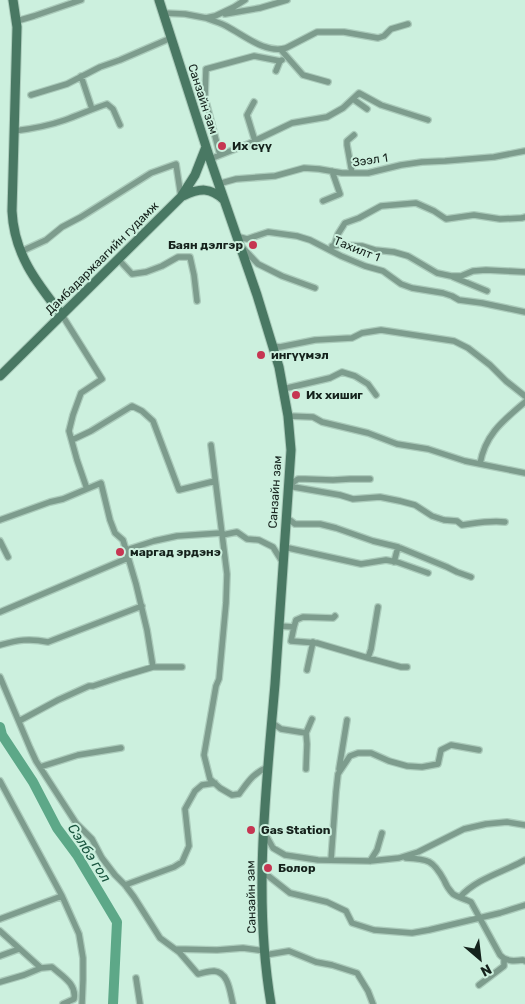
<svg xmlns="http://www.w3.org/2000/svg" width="525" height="1004" font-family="Rubik,sans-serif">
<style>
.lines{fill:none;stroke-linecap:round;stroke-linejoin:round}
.river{stroke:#5da888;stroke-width:10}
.street-casing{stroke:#abcbbb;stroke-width:8}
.secondary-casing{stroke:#abcbbb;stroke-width:11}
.street{stroke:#7d9c8d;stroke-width:5.5}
.secondary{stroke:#497863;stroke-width:9}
.poi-dot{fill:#c63652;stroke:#ccf0de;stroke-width:2}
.labels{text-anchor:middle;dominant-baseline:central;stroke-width:4;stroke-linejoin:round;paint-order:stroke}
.street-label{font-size:12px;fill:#15221c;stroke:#ccf0de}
.poi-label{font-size:12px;font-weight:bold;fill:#15221c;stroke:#ccf0de;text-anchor:start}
.water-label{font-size:14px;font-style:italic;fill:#18543e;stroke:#ccf0de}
</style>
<rect width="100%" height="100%" fill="#ccf0de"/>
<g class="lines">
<path class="river" d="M0,727L2,735L33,782L57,828L77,855L117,922L113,1004"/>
<defs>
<path id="street" d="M163,13L185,14L206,18L215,16L234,7L245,0
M225,14L260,8L287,0
M206,18C213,21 221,23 228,27C245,36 266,54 286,48L317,32H344L378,38L384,36L391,29L408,24
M17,21L34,16L81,0
M281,50L303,75L328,82
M276,71L280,61L282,60
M81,76L92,109
M31,95L67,84L100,67L120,60L171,38
M353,99L367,109
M254,102L247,115L255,141
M14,131C31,129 48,126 65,120C79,115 92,109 107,104L113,109L120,125
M220,155L205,98L206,69L254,56L280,61
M210,159L248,144L292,123L327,117L343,108L359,93L381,105L428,120
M352,173L347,145V141L354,135
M218,184L236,179L275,176L304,168L319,169L342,173H368L401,165L422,162L445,161L494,157L525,151
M323,201L340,194L332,171
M236,236L247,239L268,232L297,236L310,240L341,256L365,266L383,271L401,284L412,288L443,293L452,296L459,300L482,303L525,312
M332,246L341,245L362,246L375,250L394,252L408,256L437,273L451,276H461L473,271L486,270L525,272
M334,246L338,234L345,223L359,218L381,206L416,203L434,211L446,219L474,215L500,219L522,218L525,217
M243,248L258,264L282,276L315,288
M20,252L46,240L62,227L81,217L151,173L176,164L181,197
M119,260L132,274L146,272L162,266L178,257H190L194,275L197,301
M453,277L487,291
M62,315L102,379L81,393L73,415L69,431L77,460L87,489
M273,346L280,347L315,340L352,338L362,333L381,330L454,341L468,348L490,365L506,381L525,396
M283,389L330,378L342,372L355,376L368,384L376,395
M288,416L313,417L322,422L368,433L397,444L428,449L465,461L525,473
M72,440L91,431L132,406L142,411L153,421L179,490L215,481
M211,445L227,574L226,603L219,679L216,686L204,755L210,779L220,788L232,795L239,794C248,782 253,773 268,767
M480,464C485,434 504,420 525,402
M370,479H350L333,480L305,479H298L288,486L340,495L353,499L380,497L400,501L415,505L432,516L444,520L457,521L462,525C477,523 490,520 505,522
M286,517L295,524H320L336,528L373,541L398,547L447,567L457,572L471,577
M0,520L50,502L63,499L101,483L110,520L115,533L123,540L136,584L147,630L153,667L123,676L93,686H89L58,700L19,721
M222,535L237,532L247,539L259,540L273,547L283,563
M0,541L8,557
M284,547L361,564L386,560L397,562L428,573
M126,550L154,541L177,536L221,533
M394,562L398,547
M0,612L128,558
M279,626L294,627L291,641L317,643L368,658L371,649L378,607
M294,627L296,620L303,617L333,618L335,616
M0,645C18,640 29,638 48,642L142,606
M368,658L401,667H407
M153,667H182
M307,670L313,642
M0,677L30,748L36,761L76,823L92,839L102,858L115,875L125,885L134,897L160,938L179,952L198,974C203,973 209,971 214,971C229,972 230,993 233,1004
M271,722L281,729L306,733L307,744L306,769
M306,733L312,719
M40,767L78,755L121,748
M339,769L347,720
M0,781L62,896L79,934L83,958V980L82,1004
M264,832L273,848L285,855L318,860L370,861L399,858L418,852L464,829L486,824L507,822L525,825
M406,858C428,859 433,860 444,880C446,885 449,890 453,894C457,897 465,899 471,902L500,955C506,962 515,961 523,960L525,961
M331,860L336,792L338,774L350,756L358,753H371L389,761L407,766L422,767L438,764L441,750L451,745L479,750
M370,861L377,850L382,833
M262,871L290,893L327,902L346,911L352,923L374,930L412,933L429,930L500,913L525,905
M125,885L174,867L182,862L189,846L185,809L195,791L202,785L215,783
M460,897C477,878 504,872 525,860
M0,919L62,896
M0,931L41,968L52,967C62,976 77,984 74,999L63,1004
M175,949L217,950L243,948L265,951
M265,955L289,951L316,962L332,965L357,973L368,991L373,1004
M0,956L19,949
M136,978L140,1004
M0,982L24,975L41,968
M479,985L504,966V960"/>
<path id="secondary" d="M13,0L17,27L12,211C14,254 36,282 62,315
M159,0L210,159L257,295L279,367L288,416L291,450C285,528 281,606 275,684C266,790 253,898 271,1004
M183,196C200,188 210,187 224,200
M0,376L181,197L195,175L206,147"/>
</defs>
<use href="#street" class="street-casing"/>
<use href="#secondary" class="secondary-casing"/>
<use href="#street" class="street"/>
<use href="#secondary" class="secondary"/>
</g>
<g class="poi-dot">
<circle cx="222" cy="146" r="5"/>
<circle cx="253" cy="245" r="5"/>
<circle cx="261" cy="355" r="5"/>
<circle cx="296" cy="395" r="5"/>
<circle cx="120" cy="552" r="5"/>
<circle cx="251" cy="830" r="5"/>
<circle cx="268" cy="868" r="5"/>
</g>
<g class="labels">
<g class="street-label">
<text transform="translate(203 99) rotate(72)">Санзайн зам</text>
<text transform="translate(370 160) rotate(-8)">Зээл 1</text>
<text transform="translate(357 249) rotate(22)">Тахилт 1</text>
<text transform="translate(102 258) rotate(-45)">Дамбадаржаагийн гудамж</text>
<text transform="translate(275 492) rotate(-86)">Санзайн зам</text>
<text transform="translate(251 897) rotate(-91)">Санзайн зам</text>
</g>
<g class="poi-label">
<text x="232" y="146">Их сүү</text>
<text x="243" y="245" text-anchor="end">Баян дэлгэр</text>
<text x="271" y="355">ингүүмэл</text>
<text x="306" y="395">Их хишиг</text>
<text x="130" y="552">маргад эрдэнэ</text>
<text x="261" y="830">Gas Station</text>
<text x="278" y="868">Болор</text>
</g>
<g class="water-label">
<text transform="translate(89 853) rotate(57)">Сэлбэ гол</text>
</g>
</g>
<g transform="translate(480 959) rotate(152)" stroke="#ccf0de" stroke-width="4" paint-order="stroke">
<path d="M0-4L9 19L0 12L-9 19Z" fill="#15221c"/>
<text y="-8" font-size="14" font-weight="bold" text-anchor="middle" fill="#15221c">N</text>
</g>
</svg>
